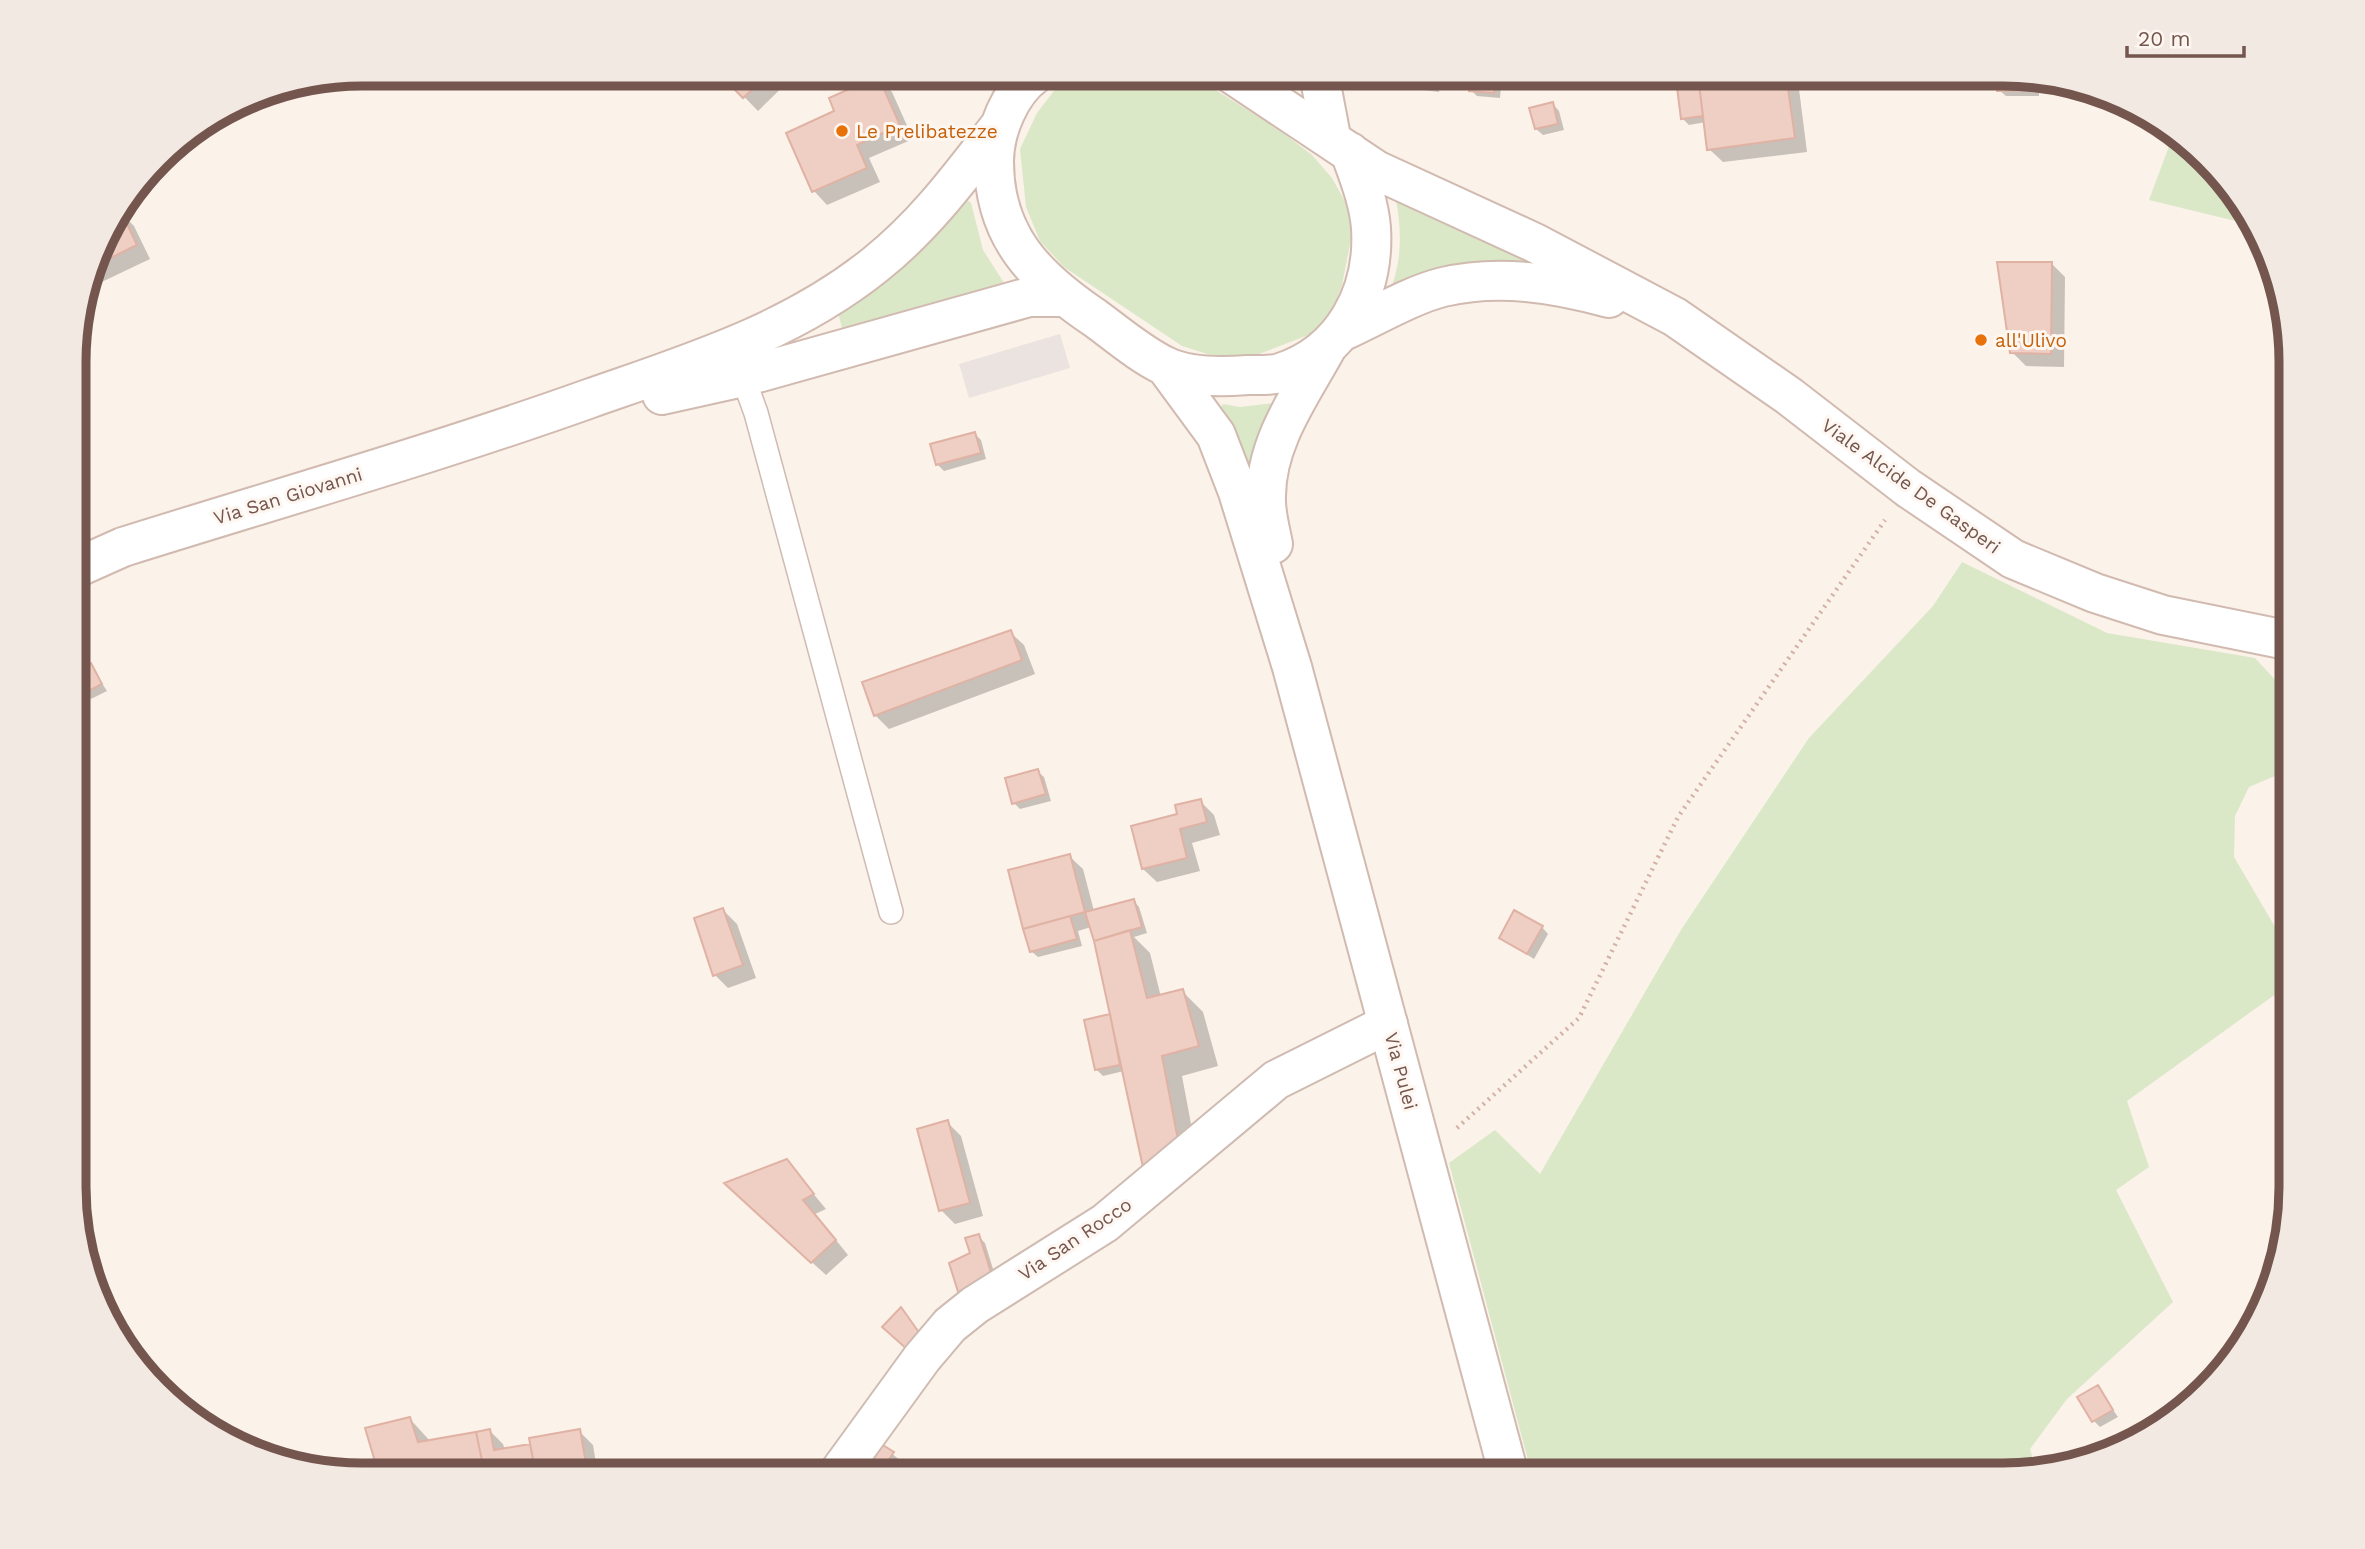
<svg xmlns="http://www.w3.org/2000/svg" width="2365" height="1549" font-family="'Work Sans',sans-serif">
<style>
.industrial{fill:#ebe3df}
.green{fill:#dae8c8}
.shadow{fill:#0003}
.building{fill:#efcec3;stroke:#e0b2a4;stroke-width:2}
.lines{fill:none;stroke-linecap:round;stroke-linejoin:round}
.lane-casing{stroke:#cfbbb2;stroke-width:26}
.street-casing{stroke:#cfbbb2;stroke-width:42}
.secondary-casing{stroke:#d1bab0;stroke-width:42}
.path{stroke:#d4b1a6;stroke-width:4.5;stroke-dasharray:2 5;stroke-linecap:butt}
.lane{stroke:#fff;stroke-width:23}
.street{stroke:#fff;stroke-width:38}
.secondary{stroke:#fff;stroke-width:38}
.food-dot{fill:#e8710a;stroke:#fef6f0;stroke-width:2.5}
.labels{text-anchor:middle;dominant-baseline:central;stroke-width:6;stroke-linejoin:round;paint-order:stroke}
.food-label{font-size:19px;fill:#c56008;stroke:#fef6f0;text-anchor:start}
.street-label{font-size:19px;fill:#74564e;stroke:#fef6f0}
.rim{fill:none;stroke:#74564e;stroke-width:9}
</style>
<rect width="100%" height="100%" fill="#fbf2e9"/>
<path class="industrial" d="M1060,334L1070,368L969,398L959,364Z"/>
<path class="green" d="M1074,74H1190L1278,129L1312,155L1332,178L1347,205L1352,234L1342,285L1332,311L1311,334L1254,356L1220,358L1182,346L1064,267L1040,241L1026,207L1020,149L1037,113L1063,79Z
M2174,133L2253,218L2256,226L2149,200Z
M964,197L971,203L983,250L1006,286L843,332L838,312Z
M1396,200L1530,255L1532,268L1389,293C1402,263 1402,233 1396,200Z
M1282,402L1249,475L1218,412L1223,404L1240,407Z
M1962,562L2107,633L2255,658L2279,684L2287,734L2282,773L2249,787L2235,816L2234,857L2291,954V983L2127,1101L2149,1167L2116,1190L2173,1302L2067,1399L2030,1449L2036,1471L2022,1475H1532L1449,1163L1495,1130L1540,1174L1681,930L1809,738L1933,606Z"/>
<path class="shadow" d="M726,74H796L758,111L724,76Z
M1387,74H1458L1457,83L1441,80L1439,92L1401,87Z
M1473,74H1502L1500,98L1477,96L1471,90Z
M1999,74L2039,79V96H2006L1999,90Z
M1786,75L1799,89L1807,152L1723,162L1709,149L1706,122L1689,125L1682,118Z
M878,78L892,92L913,139L869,158L880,182L827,205L814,191L837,112Z
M1553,104L1559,111L1564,130L1543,135L1536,129Z
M120,212L134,226L150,259L87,289L103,234Z
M2051,263L2065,277L2064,367L2026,366L2012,352Z
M975,434L981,440L986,459L944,471L937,464Z
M1010,632L1024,645L1035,674L889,729L875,715Z
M90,665L107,691L91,699L76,676V672Z
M1037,771L1044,777L1051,801L1020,809L1014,803Z
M1200,801L1214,815L1220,835L1192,843L1200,871L1157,882L1143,869L1179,815Z
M1069,856L1083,869L1094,911L1133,900L1139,907L1147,933L1134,937L1150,953L1161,997L1182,991L1203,1012L1218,1066L1182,1076L1198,1161L1165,1191L1124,1071L1103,1076L1096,1069L1112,1016L1091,927L1078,931L1082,946L1038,957L1031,951Z
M723,910L737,924L756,978L728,988L715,975Z
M1542,927L1548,934L1534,959L1501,938Z
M947,1122L961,1136L983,1216L955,1224L941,1210Z
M786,1161L826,1209L815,1214L848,1255L826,1275L740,1197Z
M978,1236L985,1243L998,1285L972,1253Z
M2097,1387L2118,1417L2100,1427L2094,1421Z
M410,1419L431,1442L490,1431L503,1444L505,1450L579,1431L593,1445L598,1475H380L367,1429Z
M879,1444L900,1460L889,1475H857Z"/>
<path class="building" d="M724,74H769L743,98L721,76Z
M1471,74H1496L1494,93L1469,91Z
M1786,74L1795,138L1707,150L1699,84Z
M1997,74L2034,78V90L1997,91Z
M878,76L900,125L857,145L867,168L812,192L786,133L834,111L829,98Z
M1699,84L1703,116L1681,119L1677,87Z
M1553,102L1558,124L1535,129L1529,108Z
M121,211L137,245L94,266L103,234Z
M1997,262H2052L2051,354L2010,353Z
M975,432L981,453L936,465L930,444Z
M1011,630L1022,660L874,716L862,682Z
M91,663L102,684L83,694L76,679V670Z
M1038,769L1046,794L1012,804L1005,778Z
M1201,799L1207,822L1180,829L1187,858L1142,869L1131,826L1177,814L1175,805Z
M1070,854L1085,912L1023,929L1008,870Z
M1134,899L1142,927L1094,941L1085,912Z
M723,908L743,965L713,976L694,918Z
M1514,910L1543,926L1527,954L1499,938Z
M1070,916L1077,939L1030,952L1023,929Z
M1130,930L1147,998L1183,989L1199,1046L1162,1056L1178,1140L1144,1172L1094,941Z
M1110,1014L1120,1065L1095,1070L1084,1020Z
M948,1120L970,1203L939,1211L917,1129Z
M787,1159L814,1194L803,1200L836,1240L811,1263L724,1183Z
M979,1234L993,1279L960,1298L949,1263L970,1253L965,1238Z
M901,1307L923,1338L909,1351L882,1327Z
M2098,1385L2113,1410L2092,1422L2077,1397Z
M410,1417L418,1442L476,1432L485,1475H379L365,1428Z
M490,1429L494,1450L530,1444L536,1475H485L476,1432Z
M580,1429L588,1475H536L529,1438Z
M878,1442L894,1452L878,1475H855Z"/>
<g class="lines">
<defs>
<path id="lane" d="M743,377L756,413L891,912"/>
<path id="street" d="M1319,74L1331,137
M837,1475L922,1358L950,1325L975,1305L1105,1223L1276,1080L1388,1024"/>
<path id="secondary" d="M1035,74C1010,92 994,131 994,162C994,237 1036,278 1095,318C1117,334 1140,354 1165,366C1189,378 1222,377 1248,375C1258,375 1270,376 1280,373C1343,353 1375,292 1371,228C1369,202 1359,177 1350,152
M1232,74L1376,170L1535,243L1675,317L1789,396L1908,488L2013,559L2095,593L2163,615L2291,641
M1343,331C1374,317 1411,295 1443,287C1499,274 1555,283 1609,298
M1166,367L1216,435L1238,492L1292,667L1509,1475
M662,395L743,377L1029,297H1064
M1273,544C1270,529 1265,511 1266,496C1266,441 1302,393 1327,347
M76,568L123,547C279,498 437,453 591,398C691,363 792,332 876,264C925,225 961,176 999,127"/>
</defs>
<use href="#lane" class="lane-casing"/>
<use href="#street" class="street-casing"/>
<use href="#secondary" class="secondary-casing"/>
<path class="path" d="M1457,1128L1579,1018L1678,817L1885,520"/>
<use href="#lane" class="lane"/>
<use href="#street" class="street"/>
<use href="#secondary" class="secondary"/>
</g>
<g class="food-dot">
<circle cx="842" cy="131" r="7"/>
<circle cx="1981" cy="340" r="7"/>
</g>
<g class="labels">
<g class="food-label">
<text x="856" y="131">Le Prelibatezze</text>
<text x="1995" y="340">all'Ulivo</text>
</g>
<g class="street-label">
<text transform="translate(1911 486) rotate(36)">Viale Alcide De Gasperi</text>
<text transform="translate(288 496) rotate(-17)">Via San Giovanni</text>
<text transform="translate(1401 1071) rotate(75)">Via Pulei</text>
<text transform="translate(1075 1239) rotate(-34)">Via San Rocco</text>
</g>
</g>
<path d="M0 0H2365V1549H0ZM362 86H2003A276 276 0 0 1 2279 362V1187A276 276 0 0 1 2003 1463H362A276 276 0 0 1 86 1187V362A276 276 0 0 1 362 86Z" fill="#f3e9e3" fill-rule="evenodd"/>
<path class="rim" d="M362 86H2003A276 276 0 0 1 2279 362V1187A276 276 0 0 1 2003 1463H362A276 276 0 0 1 86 1187V362A276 276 0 0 1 362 86Z"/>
<path d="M2127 46v10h117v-10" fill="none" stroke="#74564e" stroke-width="3.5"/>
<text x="2138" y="46" font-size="21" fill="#74564e" stroke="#fef6f0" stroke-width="5" paint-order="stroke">20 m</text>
</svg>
